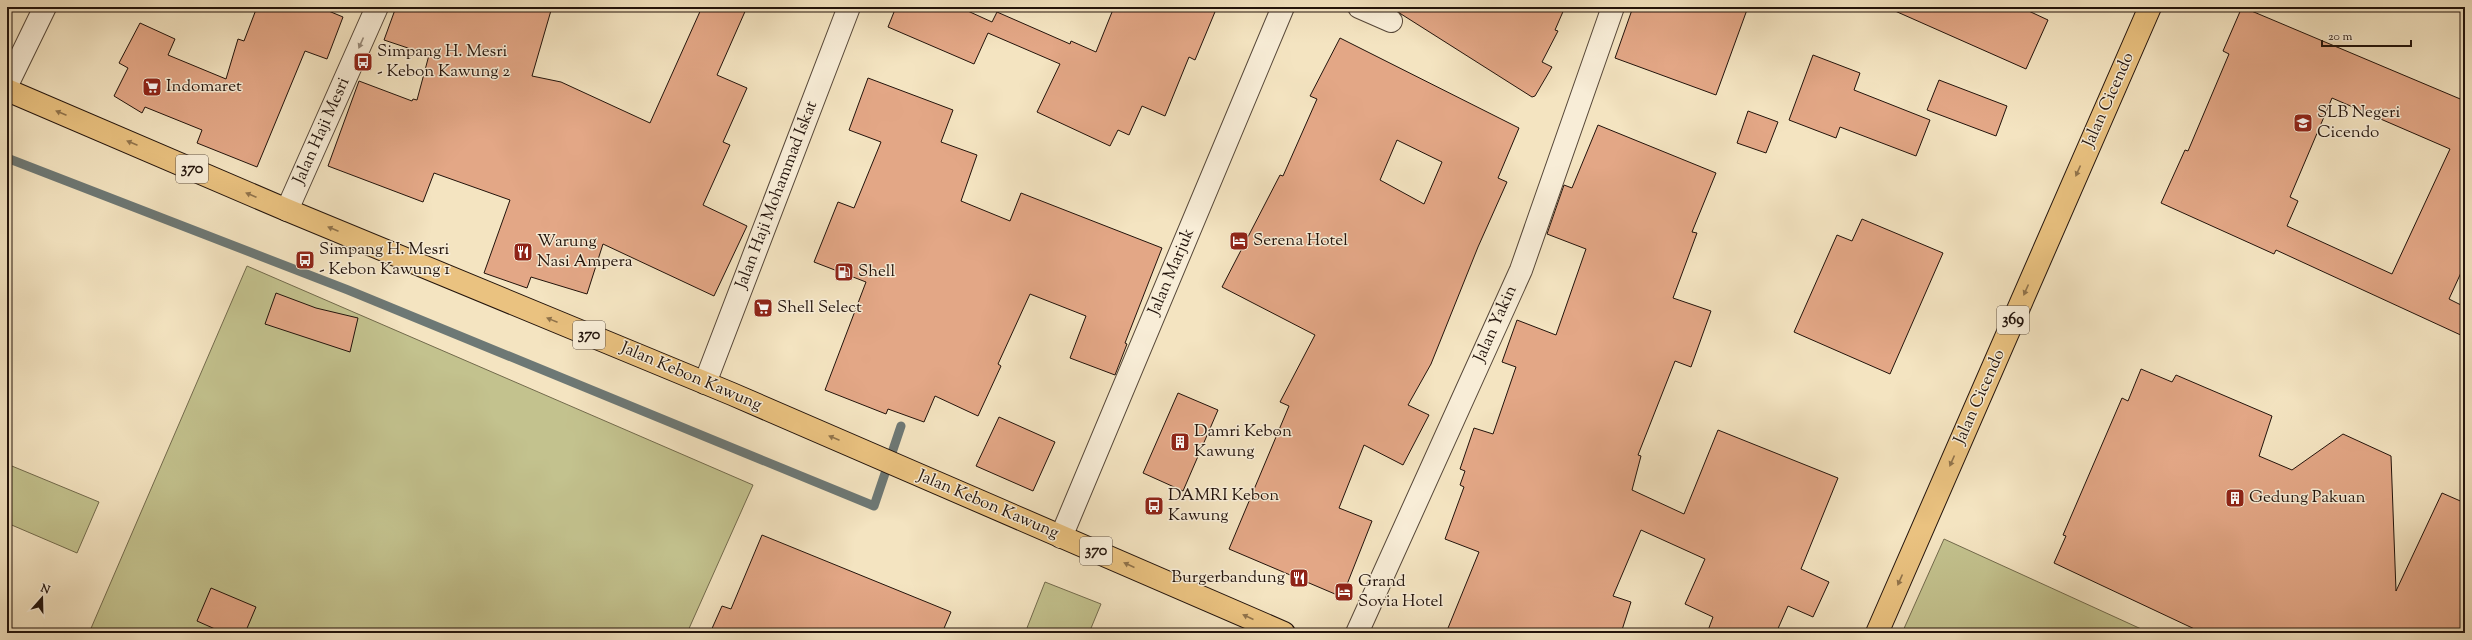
<svg xmlns="http://www.w3.org/2000/svg" width="2472" height="640" font-family="'Sorts Mill Goudy',serif">
<style>
.green{fill:#c3c28e;stroke:#726a4c}
.lines{fill:none;stroke-linecap:round;stroke-linejoin:round}
.stream{stroke:#6d7875;stroke-width:9}
.building{fill:#e3a786;stroke:#22130b;fill-rule:evenodd}
.minor-casing{stroke:#564738;stroke-width:24}
.major-casing{stroke:#22130b;stroke-width:24}
.minor{stroke:#f8edd7;stroke-width:22}
.major{stroke:#eac280;stroke-width:22}
.oneway{fill:#988b7b}
.oneway2{fill:#90734b}
.labels{text-anchor:middle;dominant-baseline:central;stroke-width:3;stroke-linejoin:round;paint-order:stroke}
.shield{fill:#f8edd7;stroke:#625448;stroke-width:1}
.shield-label{font-size:16px;font-weight:bold;fill:#22130b}
.poi-label{font-size:17px;fill:#22130b;stroke:#f8edd7;text-anchor:start}
.street-label{font-size:17px;fill:#22130b;stroke:#f8edd7}
</style>
<rect width="100%" height="100%" fill="#f4e4c1"/>
<filter id="stains"><feTurbulence type="fractalNoise" baseFrequency=".005" numOctaves="4"/><feColorMatrix values="0 0 0 0 .2 0 0 0 0 .09 0 0 0 0 .02 0 0 0 .5 -.17"/></filter>
<radialGradient id="worn" r=".72"><stop offset=".6" stop-color="#630" stop-opacity="0"/><stop offset="1" stop-color="#630" stop-opacity=".3"/></radialGradient>
<path class="green" d="M247,266L753,485L687,633H89Z
M7,464L99,502L77,553L7,523Z
M1944,539L2150,633H1902Z
M1045,582L1101,604L1089,633H1025Z"/>
<g class="lines">
<path class="stream" d="M7,158L348,290L874,506L901,426"/>
</g>
<path class="building" d="M257,7H319L343,17L327,59L305,51L257,167L197,143L202,130L145,107L142,113L114,96L128,68L119,63L140,23L175,39L168,55L226,79L238,39L244,41Z
M396,7H552L532,76L561,82L650,123L702,7H747L717,75L747,88L723,142L730,145L703,205L747,226L714,296L603,244L587,294L531,277L527,288L484,273L510,200L434,173L423,202L328,166L359,81L412,101L413,99L417,100L429,55L384,40Z
M896,7H959L992,22L997,12L1070,44L1071,41L1096,52L1114,7H1217L1195,60L1189,57L1165,116L1142,106L1129,135L1118,130L1110,146L1037,112L1060,64L988,33L974,64L888,27Z
M1390,7H1565L1555,30L1558,31L1542,62L1552,67L1535,96L1532,97Z
M1633,7H1748L1716,95L1615,58Z
M1886,7H2020L2048,20L2026,69Z
M2242,7L2465,101V264L2449,299L2465,307V337L2276,250L2274,254L2161,203L2185,150L2188,151L2229,54L2223,51ZM2332,98L2450,149L2392,274L2287,226L2298,201L2290,197Z
M1340,38L1519,128L1498,178L1507,182L1478,247L1431,364L1408,405L1429,415L1403,465L1364,445L1339,508L1372,521L1342,597L1229,549L1289,406L1280,402L1315,335L1222,287L1280,175L1283,176L1317,99L1310,96ZM1397,140L1442,162L1424,204L1380,180Z
M1813,55L1860,73L1854,90L1930,120L1916,156L1840,127L1836,138L1789,120Z
M868,78L953,110L941,142L977,155L961,201L1010,221L1021,193L1162,248L1125,343L1127,344L1115,375L1070,358L1086,316L1030,294L998,364L1001,366L978,416L935,396L924,422L888,409L886,414L825,390L866,282L814,262L838,202L854,208L881,142L849,130Z
M1939,80L2007,106L1996,136L1927,110Z
M1748,111L1778,122L1766,153L1737,143Z
M1598,125L1716,173L1692,232L1697,233L1673,298L1711,311L1691,367L1675,361L1638,455L1641,456L1632,490L1684,514L1718,430L1838,478L1801,569L1829,582L1813,617L1788,606L1776,633H1707L1713,617L1685,604L1705,559L1641,530L1613,596L1631,602L1621,633H1446L1479,552L1445,539L1464,487L1460,485L1465,471L1460,469L1474,428L1493,434L1516,367L1502,362L1517,320L1556,335L1586,249L1547,234L1564,185L1572,188Z
M1862,219L1943,253L1890,374L1794,332L1837,235L1852,241Z
M276,293L316,308L358,318L350,352L265,324Z
M2141,369L2172,382L2176,375L2272,416L2259,456L2292,470L2343,434L2391,456L2396,591L2442,493L2465,503V633H2203L2054,563L2066,536L2063,535L2122,398L2128,401Z
M1178,393L1218,410L1183,491L1143,473Z
M999,417L1055,442L1033,491L976,466Z
M762,535L951,612L942,633H710L722,606L731,609Z
M211,588L256,607L245,633H224L197,621Z"/>
<g class="lines">
<defs>
<path id="minor" d="M1359,7L1391,21
M7,85L45,7
M287,210L377,7
M705,383L849,7
M1061,537L1283,7
M1357,633L1521,270L1613,7"/>
<path id="major" d="M7,90L287,210L732,394L1284,633
M1877,633L2150,7"/>
</defs>
<use href="#minor" class="minor-casing"/>
<use href="#major" class="major-casing"/>
<use href="#minor" class="minor"/>
<use href="#major" class="major"/>
</g>
<defs><path id="oneway-solid" d="M-6-.8H1V-3.2L6.5 0L1 3.2V.8H-6Z"/></defs>
<use class="oneway" href="#oneway-solid" transform="translate(361 43) rotate(114)"/>
<g class="oneway2">
<use href="#oneway-solid" transform="translate(61 113) rotate(-157)"/>
<use href="#oneway-solid" transform="translate(132 143) rotate(-157)"/>
<use href="#oneway-solid" transform="translate(2078 171) rotate(114)"/>
<use href="#oneway-solid" transform="translate(251 195) rotate(-157)"/>
<use href="#oneway-solid" transform="translate(333 229) rotate(-157)"/>
<use href="#oneway-solid" transform="translate(2026 290) rotate(114)"/>
<use href="#oneway-solid" transform="translate(552 320) rotate(-158)"/>
<use href="#oneway-solid" transform="translate(834 438) rotate(-157)"/>
<use href="#oneway-solid" transform="translate(1952 461) rotate(114)"/>
<use href="#oneway-solid" transform="translate(1129 565) rotate(-156)"/>
<use href="#oneway-solid" transform="translate(1900 580) rotate(114)"/>
<use href="#oneway-solid" transform="translate(1248 617) rotate(-156)"/>
</g>
<defs>
<symbol id="bus-square" viewBox="-11 -11 22 22"><rect x="-9" y="-9" width="18" height="18" rx="4" fill="#8f2418" stroke="#f8edd7"/><path d="M-5-6H5V4H4V6H2V4H-2V6H-4V4H-5ZM-3.5-4V0h7V-4ZM-3.5 1.2v1.5H-2V1.2ZM2 1.2v1.5H3.5V1.2Z" fill="#fff"/></symbol>
<symbol id="supermarket-square" viewBox="-11 -11 22 22"><rect x="-9" y="-9" width="18" height="18" rx="4" fill="#8f2418" stroke="#f8edd7"/><path d="M-6-5.5h2.5l.6 2H6L4.5 2H-2.5L-4.4-4H-6ZM-1.5 3.2a1.3 1.3 0 1 0 .1 0ZM3 3.2a1.3 1.3 0 1 0 .1 0Z" fill="#fff"/></symbol>
<symbol id="school-square" viewBox="-11 -11 22 22"><rect x="-9" y="-9" width="18" height="18" rx="4" fill="#8f2418" stroke="#f8edd7"/><path d="M0-5L7-2L0 1L-7-2ZM-4 1L0 2.5L4 1V4Q0 6-4 4Z" fill="#fff"/></symbol>
<symbol id="hotel-square" viewBox="-11 -11 22 22"><rect x="-9" y="-9" width="18" height="18" rx="4" fill="#8f2418" stroke="#f8edd7"/><path d="M-6-4.5h1.5V1H6V5H4.5V3h-9V5H-6ZM-4 0a1.8 1.8 0 1 1 3.6 0ZM.5 0V-2.5h3Q6-2.5 6 0Z" fill="#fff"/></symbol>
<symbol id="restaurant-square" viewBox="-11 -11 22 22"><rect x="-9" y="-9" width="18" height="18" rx="4" fill="#8f2418" stroke="#f8edd7"/><path d="M-5-6h1v4h1v-4h1v4h1v-4h1v5L-1.5 .5V6h-2V.5L-5-1ZM5-6V6H3V1.5H1.5Q1.5-4 5-6Z" fill="#fff"/></symbol>
<symbol id="fuel-square" viewBox="-11 -11 22 22"><rect x="-9" y="-9" width="18" height="18" rx="4" fill="#8f2418" stroke="#f8edd7"/><path d="M-5.5-6h7V0h2V4h1.3V-2.5L3-4.5l.8-.8L6-3V5H2.5V1h-1V6h-7ZM-4.2-4.7v3.2H.2V-4.7Z" fill="#fff"/></symbol>
<symbol id="building-square" viewBox="-11 -11 22 22"><rect x="-9" y="-9" width="18" height="18" rx="4" fill="#8f2418" stroke="#f8edd7"/><path d="M-4-6H4V6H1V3H-1V6H-4ZM-2.5-4.3h1.7v1.8h-1.7ZM.8-4.3h1.7v1.8H.8ZM-2.5-1h1.7V.8h-1.7ZM.8-1h1.7V.8H.8Z" fill="#fff"/></symbol>
</defs>
<g fill-rule="evenodd">
<use href="#bus-square" x="352" y="51" width="22" height="22"/>
<use href="#supermarket-square" x="141" y="76" width="22" height="22"/>
<use href="#school-square" x="2292" y="112" width="22" height="22"/>
<use href="#hotel-square" x="1228" y="230" width="22" height="22"/>
<use href="#restaurant-square" x="512" y="241" width="22" height="22"/>
<use href="#bus-square" x="294" y="249" width="22" height="22"/>
<use href="#fuel-square" x="833" y="261" width="22" height="22"/>
<use href="#supermarket-square" x="752" y="297" width="22" height="22"/>
<use href="#building-square" x="1169" y="431" width="22" height="22"/>
<use href="#building-square" x="2224" y="487" width="22" height="22"/>
<use href="#bus-square" x="1143" y="495" width="22" height="22"/>
<use href="#restaurant-square" x="1288" y="567" width="22" height="22"/>
<use href="#hotel-square" x="1333" y="581" width="22" height="22"/>
</g>
<g class="labels">
<g class="shield">
<rect x="176" y="155" width="32" height="28" rx="3"/>
<rect x="1997" y="306" width="32" height="28" rx="3"/>
<rect x="573" y="321" width="32" height="28" rx="3"/>
<rect x="1080" y="537" width="32" height="28" rx="3"/>
</g>
<g class="shield-label">
<text x="192" y="169">370</text>
<text x="2013" y="320">369</text>
<text x="589" y="335">370</text>
<text x="1096" y="551">370</text>
</g>
<g class="poi-label">
<text x="377" y="52">Simpang H. Mesri<tspan x="377" dy="20">- Kebon Kawung 2</tspan></text>
<text x="166" y="87">Indomaret</text>
<text x="2317" y="113">SLB Negeri<tspan x="2317" dy="20">Cicendo</tspan></text>
<text x="1253" y="241">Serena Hotel</text>
<text x="537" y="242">Warung<tspan x="537" dy="20">Nasi Ampera</tspan></text>
<text x="319" y="250">Simpang H. Mesri<tspan x="319" dy="20">- Kebon Kawung 1</tspan></text>
<text x="858" y="272">Shell</text>
<text x="777" y="308">Shell Select</text>
<text x="1194" y="432">Damri Kebon<tspan x="1194" dy="20">Kawung</tspan></text>
<text x="1168" y="496">DAMRI Kebon<tspan x="1168" dy="20">Kawung</tspan></text>
<text x="2249" y="498">Gedung Pakuan</text>
<text x="1285" y="578" text-anchor="end">Burgerbandung</text>
<text x="1358" y="582">Grand<tspan x="1358" dy="20">Sovia Hotel</tspan></text>
</g>
<g class="street-label">
<text transform="translate(2109 100) rotate(-66)">Jalan Cicendo</text>
<text transform="translate(322 131) rotate(-66)">Jalan Haji Mesri</text>
<text transform="translate(777 195) rotate(-69)">Jalan Haji Mohammad Iskat</text>
<text transform="translate(1172 272) rotate(-67)">Jalan Marjuk</text>
<text transform="translate(1496 324) rotate(-66)">Jalan Yakin</text>
<text transform="translate(691 377) rotate(23)">Jalan Kebon Kawung</text>
<text transform="translate(1980 397) rotate(-66)">Jalan Cicendo</text>
<text transform="translate(988 505) rotate(23)">Jalan Kebon Kawung</text>
</g>
</g>
<rect width="2472" height="640" fill="none" stroke="#f4e4c1" stroke-width="24"/>
<rect x="8" y="8" width="2456" height="624" fill="none" stroke="#22130b" stroke-width="2"/>
<rect x="12" y="12" width="2448" height="616" fill="none" stroke="#22130b"/>
<g transform="translate(42 598) rotate(20)" stroke="#f8edd7" stroke-width="3" paint-order="stroke">
<path d="M0-3L7 15L0 10L-7 15Z" fill="#22130b"/>
<text y="-6" font-size="11" font-weight="bold" text-anchor="middle" fill="#22130b">N</text>
</g>
<path d="M2322 40v6h89v-6" fill="none" stroke="#22130b" stroke-width="2"/>
<text x="2328" y="40" font-size="12" fill="#22130b" stroke="#f8edd7" stroke-width="3" paint-order="stroke">20 m</text>
<rect width="100%" height="100%" filter="url(#stains)"/>
<rect width="100%" height="100%" fill="url(#worn)"/>
</svg>
